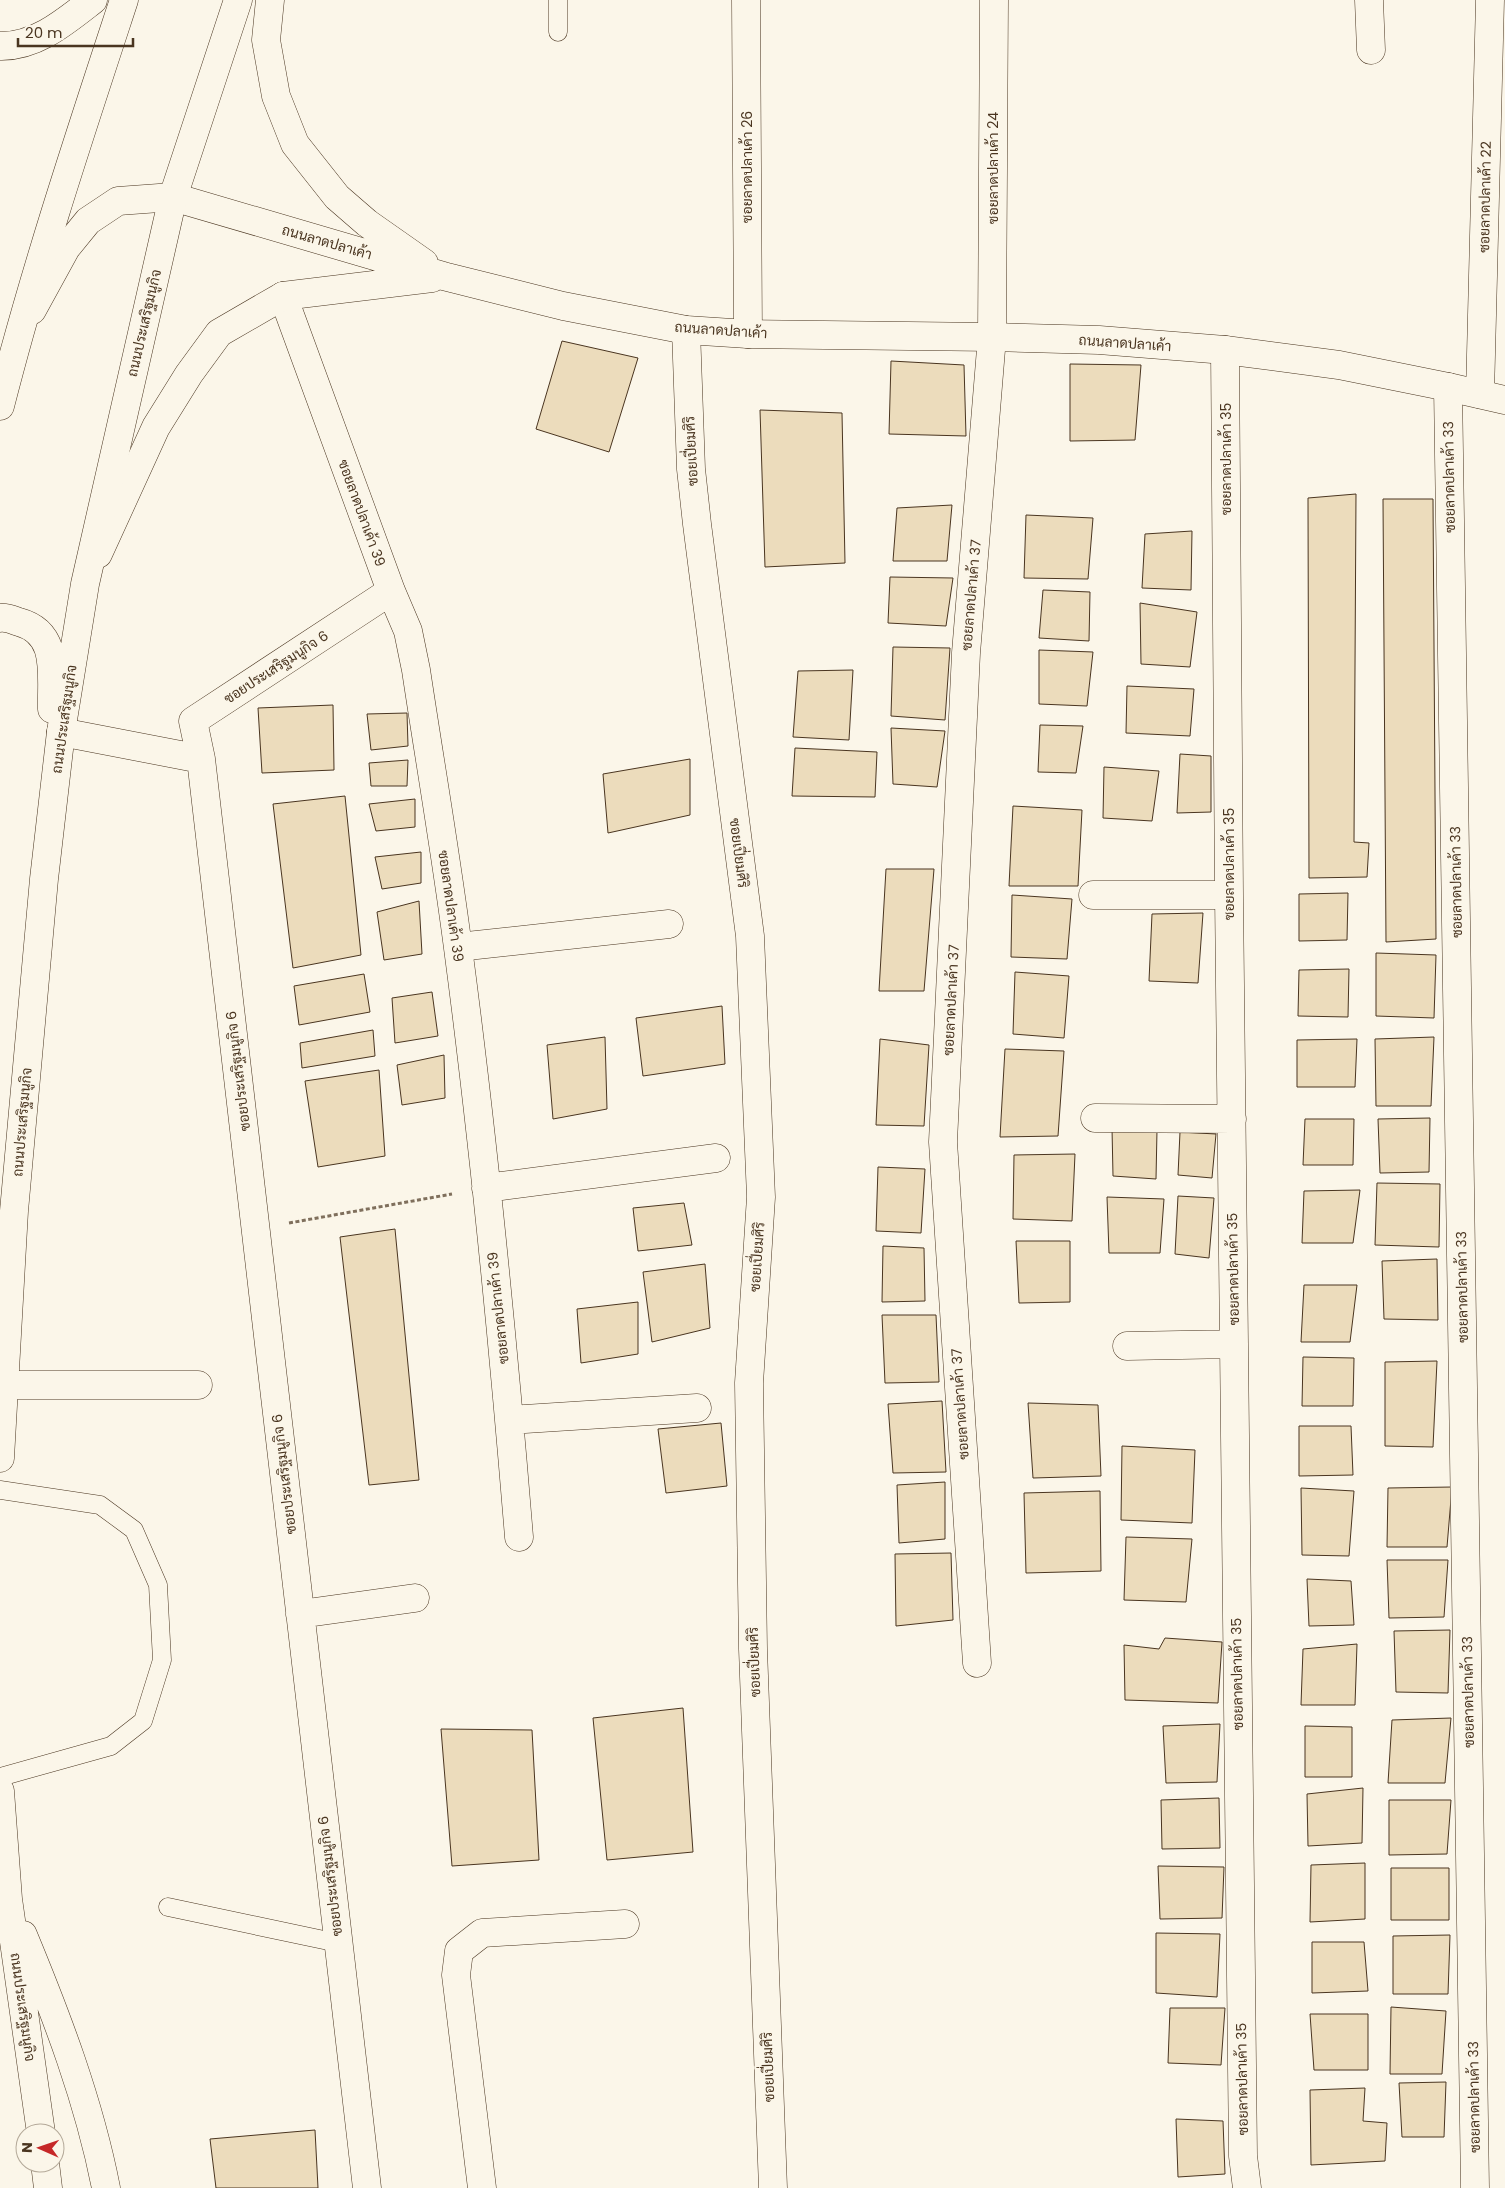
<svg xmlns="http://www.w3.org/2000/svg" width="1505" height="2188" font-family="Poppins,Sarabun,sans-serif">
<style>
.building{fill:#ecdcbc;stroke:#4a3520}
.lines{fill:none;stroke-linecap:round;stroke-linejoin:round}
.service-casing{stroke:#4a3520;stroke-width:19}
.minor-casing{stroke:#4a3520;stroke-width:29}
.secondary-casing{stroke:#4a3520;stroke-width:29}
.primary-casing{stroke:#4a3520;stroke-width:29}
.path{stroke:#7f6f5c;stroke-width:3;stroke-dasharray:4 2.5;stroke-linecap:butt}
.service{stroke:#fbf6e9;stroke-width:18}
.minor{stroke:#fbf6e9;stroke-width:28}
.secondary{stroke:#fbf6e9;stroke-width:28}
.primary{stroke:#fbf6e9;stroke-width:28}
.labels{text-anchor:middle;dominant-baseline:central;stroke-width:4;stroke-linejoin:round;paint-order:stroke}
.street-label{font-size:14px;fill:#4a3520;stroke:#fbf6e9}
</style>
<rect width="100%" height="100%" fill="#fbf6e9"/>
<path class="building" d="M562,341L638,358L609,452L536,429Z
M891,361L964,365L966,436L889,434Z
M1070,364L1141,365L1135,440L1070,441Z
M760,410L842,413L845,563L765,567Z
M1356,494L1354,842L1369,843L1367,877L1309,878L1308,498Z
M1383,499H1433L1436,939L1386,942Z
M952,505L947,561H893L897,508Z
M1026,515L1093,518L1088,579L1024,578Z
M1192,531L1191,590L1142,588L1145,534Z
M890,577L953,578L946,626L888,623Z
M1043,590L1090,592L1089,641L1039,638Z
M1140,603L1197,612L1190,667L1141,664Z
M893,647L950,648L945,720L891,716Z
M1039,650L1093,652L1087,706L1039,704Z
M853,670L849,740L793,737L798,671Z
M1127,686L1194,689L1190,736L1126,733Z
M333,705L334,770L262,773L258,708Z
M407,713L408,746L371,750L367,714Z
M1040,725L1083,726L1076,773L1038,772Z
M891,728L945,731L937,787L893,784Z
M795,748L877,752L875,797L792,796Z
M1180,754L1211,756V812L1177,813Z
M690,759V815L608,833L603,774Z
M408,760L407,786H371L369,763Z
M1104,767L1159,771L1152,821L1103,818Z
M345,796L361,955L293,968L273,804Z
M415,799V827L376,831L369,804Z
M1013,806L1082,810L1078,886H1009Z
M421,852V883L382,889L375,857Z
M886,869H934L924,991H879Z
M1348,893L1347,940L1299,941V894Z
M1012,895L1072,899L1067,959L1011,957Z
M419,901L422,954L384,960L377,912Z
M1203,913L1198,983L1149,981L1152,914Z
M1376,953L1436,955L1434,1018L1376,1016Z
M1349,969L1348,1017L1298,1016L1299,970Z
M1015,972L1069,976L1064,1038L1013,1034Z
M364,974L370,1012L299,1025L294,986Z
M432,992L438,1036L395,1043L392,998Z
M722,1006L725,1064L643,1076L636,1018Z
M373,1030L375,1056L302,1068L300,1043Z
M605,1037L607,1109L553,1119L547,1045Z
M1434,1037L1431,1106H1376L1375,1039Z
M880,1039L929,1045L924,1126L876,1125Z
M1357,1039L1355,1087H1297V1040Z
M1005,1049L1064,1051L1058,1136L1000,1137Z
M444,1055L445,1098L402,1105L397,1065Z
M379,1070L385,1156L318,1167L305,1081Z
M1430,1118L1429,1172L1380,1173L1378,1119Z
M1305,1119H1354L1353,1165H1303Z
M1112,1128L1157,1130L1156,1179L1113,1176Z
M1180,1132L1216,1134L1212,1178L1178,1175Z
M1075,1154L1072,1221L1013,1219L1014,1155Z
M878,1167L925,1169L921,1233L876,1231Z
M1377,1183L1440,1184L1439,1247L1375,1245Z
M1360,1190L1353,1243H1302L1304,1191Z
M1178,1196L1214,1198L1209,1258L1175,1254Z
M1107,1197L1164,1199L1160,1253H1109Z
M684,1203L692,1245L638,1251L633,1208Z
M395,1229L419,1480L369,1485L340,1237Z
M1016,1241H1070V1302L1019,1303Z
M883,1246L924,1248L925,1301L882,1302Z
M1437,1259L1438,1320L1384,1319L1382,1261Z
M705,1264L710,1328L652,1342L643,1272Z
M1304,1285H1357L1350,1342H1301Z
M638,1302V1354L581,1363L577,1309Z
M882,1315H936L939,1382L885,1383Z
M1303,1357L1354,1358L1353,1406H1302Z
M1437,1361L1433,1447L1385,1446V1362Z
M942,1401L946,1472L893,1473L888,1404Z
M1028,1403L1098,1405L1101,1476L1033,1478Z
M721,1423L727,1486L666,1493L658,1429Z
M1299,1426H1351L1353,1475L1299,1476Z
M1122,1446L1195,1450L1192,1523L1121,1520Z
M945,1482V1539L899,1543L897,1485Z
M1452,1487L1447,1547H1387L1388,1488Z
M1301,1488L1354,1491L1349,1556L1302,1555Z
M1100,1491L1101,1571L1026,1573L1024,1493Z
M1126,1537L1192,1539L1186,1602L1124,1600Z
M951,1553L953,1620L896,1626L895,1554Z
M1387,1560H1448L1444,1617L1389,1618Z
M1307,1579L1351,1581L1354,1625L1309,1626Z
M1450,1630L1448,1693L1396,1692L1394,1631Z
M1165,1638L1222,1642L1218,1703L1125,1700L1124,1645L1159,1649Z
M1357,1644L1355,1705H1301L1303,1649Z
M683,1708L693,1852L607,1860L593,1718Z
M1451,1718L1445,1783H1388L1392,1720Z
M1220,1724L1217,1782L1166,1783L1163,1726Z
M1305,1726L1352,1727V1777H1305Z
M441,1729L532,1730L539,1860L452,1866Z
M1363,1788L1362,1843L1308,1846L1307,1794Z
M1219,1798L1220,1848L1162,1849L1161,1800Z
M1389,1800H1451L1447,1854L1389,1855Z
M1365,1863V1919L1310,1922L1311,1865Z
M1158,1866L1224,1867L1222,1918L1160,1919Z
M1391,1868H1449V1920H1391Z
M1156,1933L1220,1934L1217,1997L1156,1993Z
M1450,1935L1448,1994H1393V1936Z
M1312,1942H1364L1368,1991L1312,1993Z
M1391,2007L1446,2011L1442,2074H1390Z
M1170,2008H1225L1221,2065L1168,2063Z
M1310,2014H1368V2070H1314Z
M1446,2082L1444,2137H1402L1399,2083Z
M1365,2088L1363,2121L1387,2123L1385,2161L1311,2165L1310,2090Z
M1176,2119L1223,2121L1225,2174L1178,2177Z
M315,2130L318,2188H216L210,2139Z"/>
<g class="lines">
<defs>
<path id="service" d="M558,32V0
M0,1490L100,1505L134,1530L158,1585L162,1660L143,1721L111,1746L0,1777
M168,1907L338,1943"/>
<path id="minor" d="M746,0L748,334
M1369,0L1371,50
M283,296L391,591L408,631L416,670C430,763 446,855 458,948C484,1144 503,1341 519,1537
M686,330L691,469L697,524L750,936L761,1197L749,1383L753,1649L773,2188
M1225,350L1229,895L1243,2156L1247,2188
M1448,387L1475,2188
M1480,394L1490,0
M61,732L201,759L367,2188
M201,759L193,721L391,591
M1093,895H1229
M458,947L669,924
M1095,1118L1232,1119
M486,1188L716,1158
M1127,1346L1234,1344
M4,1385H198
M509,1420L697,1408
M300,1614L415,1598
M977,1663L943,1142L966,653L992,337L994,0
M482,2188L456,1975L459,1951L482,1933L625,1924"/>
<path id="secondary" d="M270,0L266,40L276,96L295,144L337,197L367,223L424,263
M0,46C36,47 66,21 93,0
M32,310L66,248L88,221L118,201L173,197L443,276L563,306L686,330L748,334L992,337L1099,340L1225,350L1339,365L1448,387L1505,400
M98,554L156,427L189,374L219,333L283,296L432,278"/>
<path id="primary" d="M0,406C35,269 80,134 124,0
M0,618C7,617 13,620 19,622C60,633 51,675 52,709
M0,1458L14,1211L44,879L61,732L85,584L173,197L238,0
M0,1791L8,1899L41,2133
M23,1935C57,2017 89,2101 106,2188
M45,2163L48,2188"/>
</defs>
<use href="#service" class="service-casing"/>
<use href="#minor" class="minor-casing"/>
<use href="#secondary" class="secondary-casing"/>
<use href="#primary" class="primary-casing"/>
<path class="path" d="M289,1223L452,1194"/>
<use href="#service" class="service"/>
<use href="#minor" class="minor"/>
<use href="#secondary" class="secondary"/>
<use href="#primary" class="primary"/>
</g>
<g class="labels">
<g class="street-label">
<text transform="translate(747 167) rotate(-90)">ซอยลาดปลาเค้า 26</text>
<text transform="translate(993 168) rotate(-90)">ซอยลาดปลาเค้า 24</text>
<text transform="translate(1485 197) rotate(-89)">ซอยลาดปลาเค้า 22</text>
<text transform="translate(327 242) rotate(16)">ถนนลาดปลาเค้า</text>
<text transform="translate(144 323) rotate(-77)">ถนนประเสริฐมนูกิจ</text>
<text transform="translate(721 330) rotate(4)">ถนนลาดปลาเค้า</text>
<text transform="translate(1125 343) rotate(4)">ถนนลาดปลาเค้า</text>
<text transform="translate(691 451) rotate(-93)">ซอยเปี่ยมศิริ</text>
<text transform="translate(1226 459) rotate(-90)">ซอยลาดปลาเค้า 35</text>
<text transform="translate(1449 477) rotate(-91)">ซอยลาดปลาเค้า 33</text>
<text transform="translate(362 513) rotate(70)">ซอยลาดปลาเค้า 39</text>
<text transform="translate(971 595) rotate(-85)">ซอยลาดปลาเค้า 37</text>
<text transform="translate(276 667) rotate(-33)">ซอยประเสริฐมนูกิจ 6</text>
<text transform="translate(64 719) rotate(-82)">ถนนประเสริฐมนูกิจ</text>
<text transform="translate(739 853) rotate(83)">ซอยเปี่ยมศิริ</text>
<text transform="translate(1229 864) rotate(-90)">ซอยลาดปลาเค้า 35</text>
<text transform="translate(1456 882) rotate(-91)">ซอยลาดปลาเค้า 33</text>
<text transform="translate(451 906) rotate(82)">ซอยลาดปลาเค้า 39</text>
<text transform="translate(951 1000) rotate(-87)">ซอยลาดปลาเค้า 37</text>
<text transform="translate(238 1071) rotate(-97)">ซอยประเสริฐมนูกิจ 6</text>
<text transform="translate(22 1122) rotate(-85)">ถนนประเสริฐมนูกิจ</text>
<text transform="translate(757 1257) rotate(-86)">ซอยเปี่ยมศิริ</text>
<text transform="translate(1233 1269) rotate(-91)">ซอยลาดปลาเค้า 35</text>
<text transform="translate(1462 1287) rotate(-91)">ซอยลาดปลาเค้า 33</text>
<text transform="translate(498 1308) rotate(-96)">ซอยลาดปลาเค้า 39</text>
<text transform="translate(960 1404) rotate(-94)">ซอยลาดปลาเค้า 37</text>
<text transform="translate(284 1474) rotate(-97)">ซอยประเสริฐมนูกิจ 6</text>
<text transform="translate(754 1662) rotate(-92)">ซอยเปี่ยมศิริ</text>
<text transform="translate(1237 1674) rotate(-91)">ซอยลาดปลาเค้า 35</text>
<text transform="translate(1468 1692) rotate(-91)">ซอยลาดปลาเค้า 33</text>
<text transform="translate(330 1876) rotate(-97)">ซอยประเสริฐมนูกิจ 6</text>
<text transform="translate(23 2007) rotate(82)">ถนนประเสริฐมนูกิจ</text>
<text transform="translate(768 2067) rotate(-92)">ซอยเปี่ยมศิริ</text>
<text transform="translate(1242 2079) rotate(-91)">ซอยลาดปลาเค้า 35</text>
<text transform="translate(1474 2097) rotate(-91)">ซอยลาดปลาเค้า 33</text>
</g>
</g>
<g transform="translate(40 2148) rotate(272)"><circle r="24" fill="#fbf6e9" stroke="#b4a999"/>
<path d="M0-4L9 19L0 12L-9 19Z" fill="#c62828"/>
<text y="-8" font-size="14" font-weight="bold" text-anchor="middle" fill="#4a3520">N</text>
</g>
<path d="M18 38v8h115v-8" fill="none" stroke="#4a3520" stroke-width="2.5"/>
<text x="25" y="38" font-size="15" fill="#4a3520" stroke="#fbf6e9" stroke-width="4" paint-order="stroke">20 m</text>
</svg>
